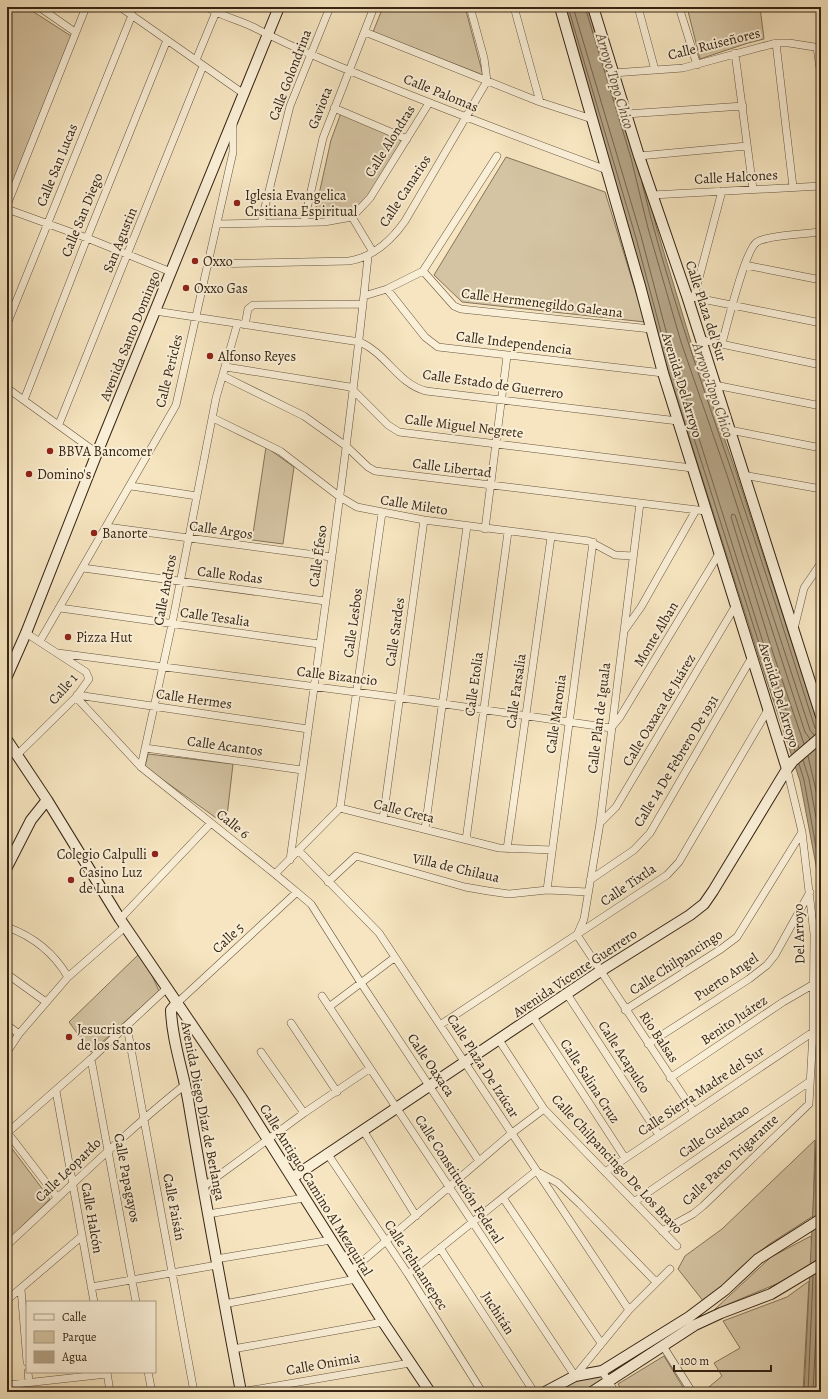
<svg xmlns="http://www.w3.org/2000/svg" width="828" height="1399" font-family="Alegreya,serif">
<style>
.green{fill:#d5c4a3;stroke:#85745b}
.water{fill:#b4a385;stroke:#817057}
.lines{fill:none;stroke-linecap:round;stroke-linejoin:round}
.shore{stroke:#74644c;stroke-width:1}
.street-casing{stroke:#65543e;stroke-width:8}
.secondary-casing{stroke:#352413;stroke-width:12}
.street{stroke:#f9eed6;stroke-width:7}
.secondary{stroke:#f9eed6;stroke-width:10}
.poi-dot{fill:#8f2418;stroke:#f9eed6;stroke-width:1.5}
.labels{text-anchor:middle;dominant-baseline:central;stroke-width:4;stroke-linejoin:round;paint-order:stroke}
.street-label{font-size:14px;fill:#352413;stroke:#f9eed6}
.poi-label{font-size:14px;fill:#352413;stroke:#f9eed6;text-anchor:start}
.water-label{font-size:15px;font-style:italic;fill:#61503b;stroke:#f9eed6}
</style>
<rect width="100%" height="100%" fill="#f6e5c0"/>
<filter id="stains"><feTurbulence type="fractalNoise" baseFrequency=".005" numOctaves="4"/><feColorMatrix values="0 0 0 0 .2 0 0 0 0 .09 0 0 0 0 .02 0 0 0 .5 -.17"/></filter>
<radialGradient id="worn" r=".72"><stop offset=".6" stop-color="#630" stop-opacity="0"/><stop offset="1" stop-color="#630" stop-opacity=".3"/></radialGradient>
<path class="green" d="M11,7H26L71,36L7,196V19Z
M383,7H465L483,75L373,32Z
M687,7H760L764,39L748,43L700,59Z
M341,113L402,141L363,204L344,214L314,217L331,140Z
M506,157L605,192L645,322L462,302L434,275Z
M266,447L294,467L283,544L252,540Z
M148,754L233,764L226,825L145,767Z
M138,955L151,973L159,991L91,1052L69,1022Z
M815,1140L813,1216L768,1245L704,1302L678,1269L685,1256L722,1229Z
M7,1142L50,1199L12,1236L7,1230Z
M811,1236L813,1263L786,1280L714,1310L771,1257Z
M809,1281L803,1392H703L722,1376L714,1363L740,1348L723,1321L787,1297Z
M664,1356L686,1392H623L618,1384Z
M602,1376L604,1380L585,1392H555L580,1377Z"/>
<path class="water" d="M564,7H593L639,156L656,226L690,339L736,472L821,733V906L816,865L800,781L759,657L661,348L632,239Z
M821,1044V1392H804Z"/>
<g class="lines">
<path class="shore" d="M568,7L636,238L665,347L763,656L795,751
M573,7L641,236L670,346L767,655L799,748
M585,7L631,158L648,228L681,342L727,475L810,730L814,735
M642,183C666,281 699,376 732,472C761,557 788,643 815,728L819,732
M804,744L773,653L731,517L732,514L735,515L805,732L810,739
M808,756L821,812
M803,760L809,779L821,845
M799,764L804,780L821,875
M817,1214L821,1128
M808,1392L813,1276
M813,1392L819,1272
M819,1392L821,1344"/>
<defs>
<path id="street" d="M39,7L75,32
M120,7L244,94
M207,7C222,17 241,20 257,29C300,51 345,69 390,87C462,116 534,143 607,170
M514,7L540,102
M638,7L655,70
M679,7L697,65
M365,32L540,102L592,119
M776,43L793,187
M817,47L821,76
M735,53L753,189
M196,60L218,7
M613,73L683,68L776,43H789L821,48
M334,108L407,139
M626,114L743,106
M639,156L747,146
M652,195L821,186
M7,205L86,7
M7,209L87,238L171,272
M352,217L373,252
M304,222L323,138L374,7
M261,223L290,106L330,7
M217,224L324,222L352,217L370,198L429,103
M208,264L349,261C374,257 391,241 405,221L487,81L484,58L470,7
M745,265L821,280
M423,271L454,306L461,309L651,329
M387,289L425,337L438,347L663,373
M364,296L387,289L423,271L497,156
M687,296L821,323
M694,297L722,191
M155,311L360,342C387,354 398,384 426,391L678,421
M7,324L132,15
M245,325L248,309L253,305L363,304
M702,340L821,365
M722,343C727,326 745,249 757,242C768,235 806,234 821,232
M226,367L350,387L388,425L399,432L692,468
M223,376L304,416L346,446L368,467L375,471L706,511
M715,385L821,406
M7,388L97,453
M24,400L87,238L167,40
M213,418L280,451L340,497L357,507L424,520L589,541L615,555L633,556
M59,424L203,66
M730,430L821,448
M743,475L821,489
M131,486L197,496
M640,503L600,823L584,919L577,935L694,1112
M107,527L331,557
M485,529L507,356
M83,568L325,601
M60,608L319,644
M794,629L804,588L821,563
M624,631L641,607L696,510
M40,641L176,405L233,152V124
M58,653L417,700L611,728L620,717L720,552
M77,695L308,729
M76,697L141,767L275,874L311,904L361,983L479,1161
M145,748L302,770
M17,755L76,697L89,679L86,672L26,633
M141,767L172,624L216,398L237,325
M340,808L382,513
M340,808L499,848L552,850
M383,819L424,520
M600,823L616,807L736,605
M425,829L467,526
M466,840L508,532
M507,849L551,537
M299,851L379,933L629,1310
M290,860C318,659 347,458 368,257
M275,874L340,808
M590,880L634,850L650,833L752,657
M328,882L356,856L465,887L488,891L509,894L547,890L588,892
M547,890L593,542
M120,919L211,823
M7,927C32,936 54,953 68,977
M7,974L46,1002
M567,994L659,1135
M322,996L575,1376L629,1310L670,1269
M176,1004L297,892
M329,1007L394,958
M625,1010L721,949L737,937L802,832
M533,1017L625,1158
M291,1023L337,1092
M7,1025L19,1034
M440,1025L667,875L679,862L769,708
M127,1027L194,1392
M499,1040L544,1109L677,1246
M648,1044L749,979L767,965L775,955L810,892
M7,1052L19,1034L68,977L125,927
M261,1052L304,1113
M91,1059L136,1302
M670,1078L783,1002L814,984
M56,1091L94,1302
M363,1130L416,1216
M7,1132L57,1197
M7,1133L91,1059L167,988
M327,1153L408,1274L482,1392
M605,1172L813,1032
M203,1187L304,1113L369,1069
M503,1198L601,1343
M634,1202L809,1082
M208,1214L304,1198
M662,1231L693,1214L703,1206L809,1104L813,1032L814,934L802,832L787,769
M7,1245C66,1191 123,1134 186,1084
M440,1248L534,1392
M216,1259L331,1240
M351,1271L512,1133L544,1109
M408,1274L536,1171L558,1183L580,1204L656,1282
M91,1287L217,1265
M21,1289L27,1362
M7,1300L82,1236
M224,1304L356,1279
M663,1346L692,1392
M233,1349L383,1322
M602,1371L615,1392
M28,1372L29,1382
M107,1372L110,1392
M148,1372L152,1392
M7,1385L107,1374
M241,1392L410,1363"/>
<path id="secondary" d="M560,7L640,286L663,373L787,769
M593,7L639,156L687,296L821,716
M7,676L26,633L97,453L279,7
M7,740L47,800L120,919L241,1097L383,1322L430,1392
M7,867L31,820L47,800
M176,1004L171,1010C172,1042 184,1073 189,1105C205,1201 223,1296 241,1392
M292,1178L599,972L690,915L704,904L713,891L787,769L793,761L821,737
M545,1392L575,1376L602,1371L689,1317L725,1290L758,1259L821,1219
M592,1392L695,1325L721,1313L771,1294L821,1264"/>
</defs>
<use href="#street" class="street-casing"/>
<use href="#secondary" class="secondary-casing"/>
<use href="#street" class="street"/>
<use href="#secondary" class="secondary"/>
</g>
<g class="poi-dot">
<circle cx="237" cy="203" r="4"/>
<circle cx="195" cy="261" r="4"/>
<circle cx="186" cy="288" r="4"/>
<circle cx="210" cy="356" r="4"/>
<circle cx="50" cy="451" r="4"/>
<circle cx="29" cy="474" r="4"/>
<circle cx="94" cy="533" r="4"/>
<circle cx="68" cy="637" r="4"/>
<circle cx="155" cy="854" r="4"/>
<circle cx="71" cy="880" r="4"/>
<circle cx="69" cy="1037" r="4"/>
</g>
<g class="labels">
<g class="street-label">
<text transform="translate(714 44) rotate(-14)">Calle Ruiseñores</text>
<text transform="translate(290 75) rotate(-69)">Calle Golondrina</text>
<text transform="translate(441 93) rotate(22)">Calle Palomas</text>
<text transform="translate(320 108) rotate(-69)">Gaviota</text>
<text transform="translate(390 141) rotate(-58)">Calle Alondras</text>
<text transform="translate(57 165) rotate(-68)">Calle San Lucas</text>
<text transform="translate(736 177) rotate(-3)">Calle Halcones</text>
<text transform="translate(405 191) rotate(-57)">Calle Canarios</text>
<text transform="translate(82 215) rotate(-68)">Calle San Diego</text>
<text transform="translate(120 240) rotate(-68)">San Agustin</text>
<text transform="translate(542 303) rotate(7)">Calle Hermenegildo Galeana</text>
<text transform="translate(706 311) rotate(72)">Calle Plaza del Sur</text>
<text transform="translate(130 336) rotate(-68)">Avenida Santo Domingo</text>
<text transform="translate(514 343) rotate(7)">Calle Independencia</text>
<text transform="translate(169 371) rotate(-76)">Calle Pericles</text>
<text transform="translate(493 384) rotate(8)">Calle Estado de Guerrero</text>
<text transform="translate(682 385) rotate(73)">Avenida Del Arroyo</text>
<text transform="translate(464 426) rotate(7)">Calle Miguel Negrete</text>
<text transform="translate(452 468) rotate(7)">Calle Libertad</text>
<text transform="translate(414 505) rotate(9)">Calle Mileto</text>
<text transform="translate(221 530) rotate(8)">Calle Argos</text>
<text transform="translate(318 556) rotate(-82)">Calle Éfeso</text>
<text transform="translate(230 575) rotate(7)">Calle Rodas</text>
<text transform="translate(165 590) rotate(-79)">Calle Andros</text>
<text transform="translate(215 617) rotate(8)">Calle Tesalia</text>
<text transform="translate(353 623) rotate(-82)">Calle Lesbos</text>
<text transform="translate(395 632) rotate(-82)">Calle Sardes</text>
<text transform="translate(656 634) rotate(-59)">Monte Alban</text>
<text transform="translate(337 676) rotate(7)">Calle Bizancio</text>
<text transform="translate(474 684) rotate(-82)">Calle Etolia</text>
<text transform="translate(63 689) rotate(-49)">Calle 1</text>
<text transform="translate(516 691) rotate(-82)">Calle Farsalia</text>
<text transform="translate(779 695) rotate(73)">Avenida Del Arroyo</text>
<text transform="translate(194 699) rotate(8)">Calle Hermes</text>
<text transform="translate(659 710) rotate(-59)">Calle Oaxaca de Juárez</text>
<text transform="translate(556 714) rotate(-82)">Calle Maronia</text>
<text transform="translate(599 718) rotate(-83)">Calle Plan de Iguala</text>
<text transform="translate(225 746) rotate(8)">Calle Acantos</text>
<text transform="translate(676 761) rotate(-59)">Calle 14 De Febrero De 1931</text>
<text transform="translate(404 811) rotate(14)">Calle Creta</text>
<text transform="translate(233 824) rotate(39)">Calle 6</text>
<text transform="translate(456 868) rotate(13)">Villa de Chilaua</text>
<text transform="translate(628 885) rotate(-34)">Calle Tixtla</text>
<text transform="translate(799 934) rotate(-92)">Del Arroyo</text>
<text transform="translate(228 938) rotate(-43)">Calle 5</text>
<text transform="translate(676 962) rotate(-33)">Calle Chilpancingo</text>
<text transform="translate(575 973) rotate(-34)">Avenida Vicente Guerrero</text>
<text transform="translate(726 977) rotate(-34)">Puerto Angel</text>
<text transform="translate(734 1020) rotate(-34)">Benito Juárez</text>
<text transform="translate(659 1037) rotate(56)">Rio Balsas</text>
<text transform="translate(624 1057) rotate(57)">Calle Acapulco</text>
<text transform="translate(431 1065) rotate(56)">Calle Oaxaca</text>
<text transform="translate(483 1066) rotate(57)">Calle Plaza De Izúcar</text>
<text transform="translate(590 1081) rotate(57)">Calle Salina Cruz</text>
<text transform="translate(701 1091) rotate(-34)">Calle Sierra Madre del Sur</text>
<text transform="translate(203 1111) rotate(79)">Avenida Diego Díaz de Berlanga</text>
<text transform="translate(714 1131) rotate(-35)">Calle Guelatao</text>
<text transform="translate(730 1160) rotate(-43)">Calle Pacto Trigarante</text>
<text transform="translate(617 1164) rotate(47)">Calle Chilpancingo De Los Bravo</text>
<text transform="translate(68 1170) rotate(-44)">Calle Leopardo</text>
<text transform="translate(127 1178) rotate(79)">Calle Papagayos</text>
<text transform="translate(459 1179) rotate(57)">Calle Constitución Federal</text>
<text transform="translate(316 1190) rotate(58)">Calle Antiguo Camino Al Mezquital</text>
<text transform="translate(174 1207) rotate(79)">Calle Faisán</text>
<text transform="translate(92 1218) rotate(80)">Calle Halcón</text>
<text transform="translate(416 1265) rotate(57)">Calle Tehuantepec</text>
<text transform="translate(498 1313) rotate(57)">Juchitán</text>
<text transform="translate(323 1364) rotate(-10)">Calle Onimia</text>
</g>
<g class="poi-label">
<text x="245" y="195">Iglesia Evangelica<tspan x="245" dy="16">Crsitiana Espiritual</tspan></text>
<text x="203" y="261">Oxxo</text>
<text x="194" y="288">Oxxo Gas</text>
<text x="218" y="356">Alfonso Reyes</text>
<text x="58" y="451">BBVA Bancomer</text>
<text x="37" y="474">Domino's</text>
<text x="102" y="533">Banorte</text>
<text x="76" y="637">Pizza Hut</text>
<text x="147" y="854" text-anchor="end">Colegio Calpulli</text>
<text x="79" y="872">Casino Luz<tspan x="79" dy="16">de Luna</tspan></text>
<text x="77" y="1029">Jesucristo<tspan x="77" dy="16">de los Santos</tspan></text>
</g>
<g class="water-label">
<text transform="translate(615 81) rotate(73)">Arroyo Topo Chico</text>
<text transform="translate(713 390) rotate(71)">Arroyo Topo Chico</text>
</g>
</g>
<rect width="828" height="1399" fill="none" stroke="#f6e5c0" stroke-width="24"/>
<rect x="8" y="8" width="812" height="1383" fill="none" stroke="#352413" stroke-width="2"/>
<rect x="12" y="12" width="804" height="1375" fill="none" stroke="#352413"/>
<rect x="26" y="1301" width="130" height="72" fill="#f9eed6" stroke="#ab9d88"/>
<rect x="34" y="1314" width="20" height="6" fill="#f9eed6" stroke="#ab9d88"/>
<text x="62" y="1321" font-size="12" fill="#352413">Calle</text>
<rect x="34" y="1331" width="20" height="12" fill="#d5c4a3" stroke="#ab9d88"/>
<text x="62" y="1341" font-size="12" fill="#352413">Parque</text>
<rect x="34" y="1351" width="20" height="12" fill="#b4a385" stroke="#ab9d88"/>
<text x="62" y="1361" font-size="12" fill="#352413">Agua</text>
<path d="M674 1365v6h97v-6" fill="none" stroke="#352413" stroke-width="2"/>
<text x="680" y="1365" font-size="12" fill="#352413" stroke="#f9eed6" stroke-width="3" paint-order="stroke">100 m</text>
<rect width="100%" height="100%" filter="url(#stains)"/>
<rect width="100%" height="100%" fill="url(#worn)"/>
</svg>
